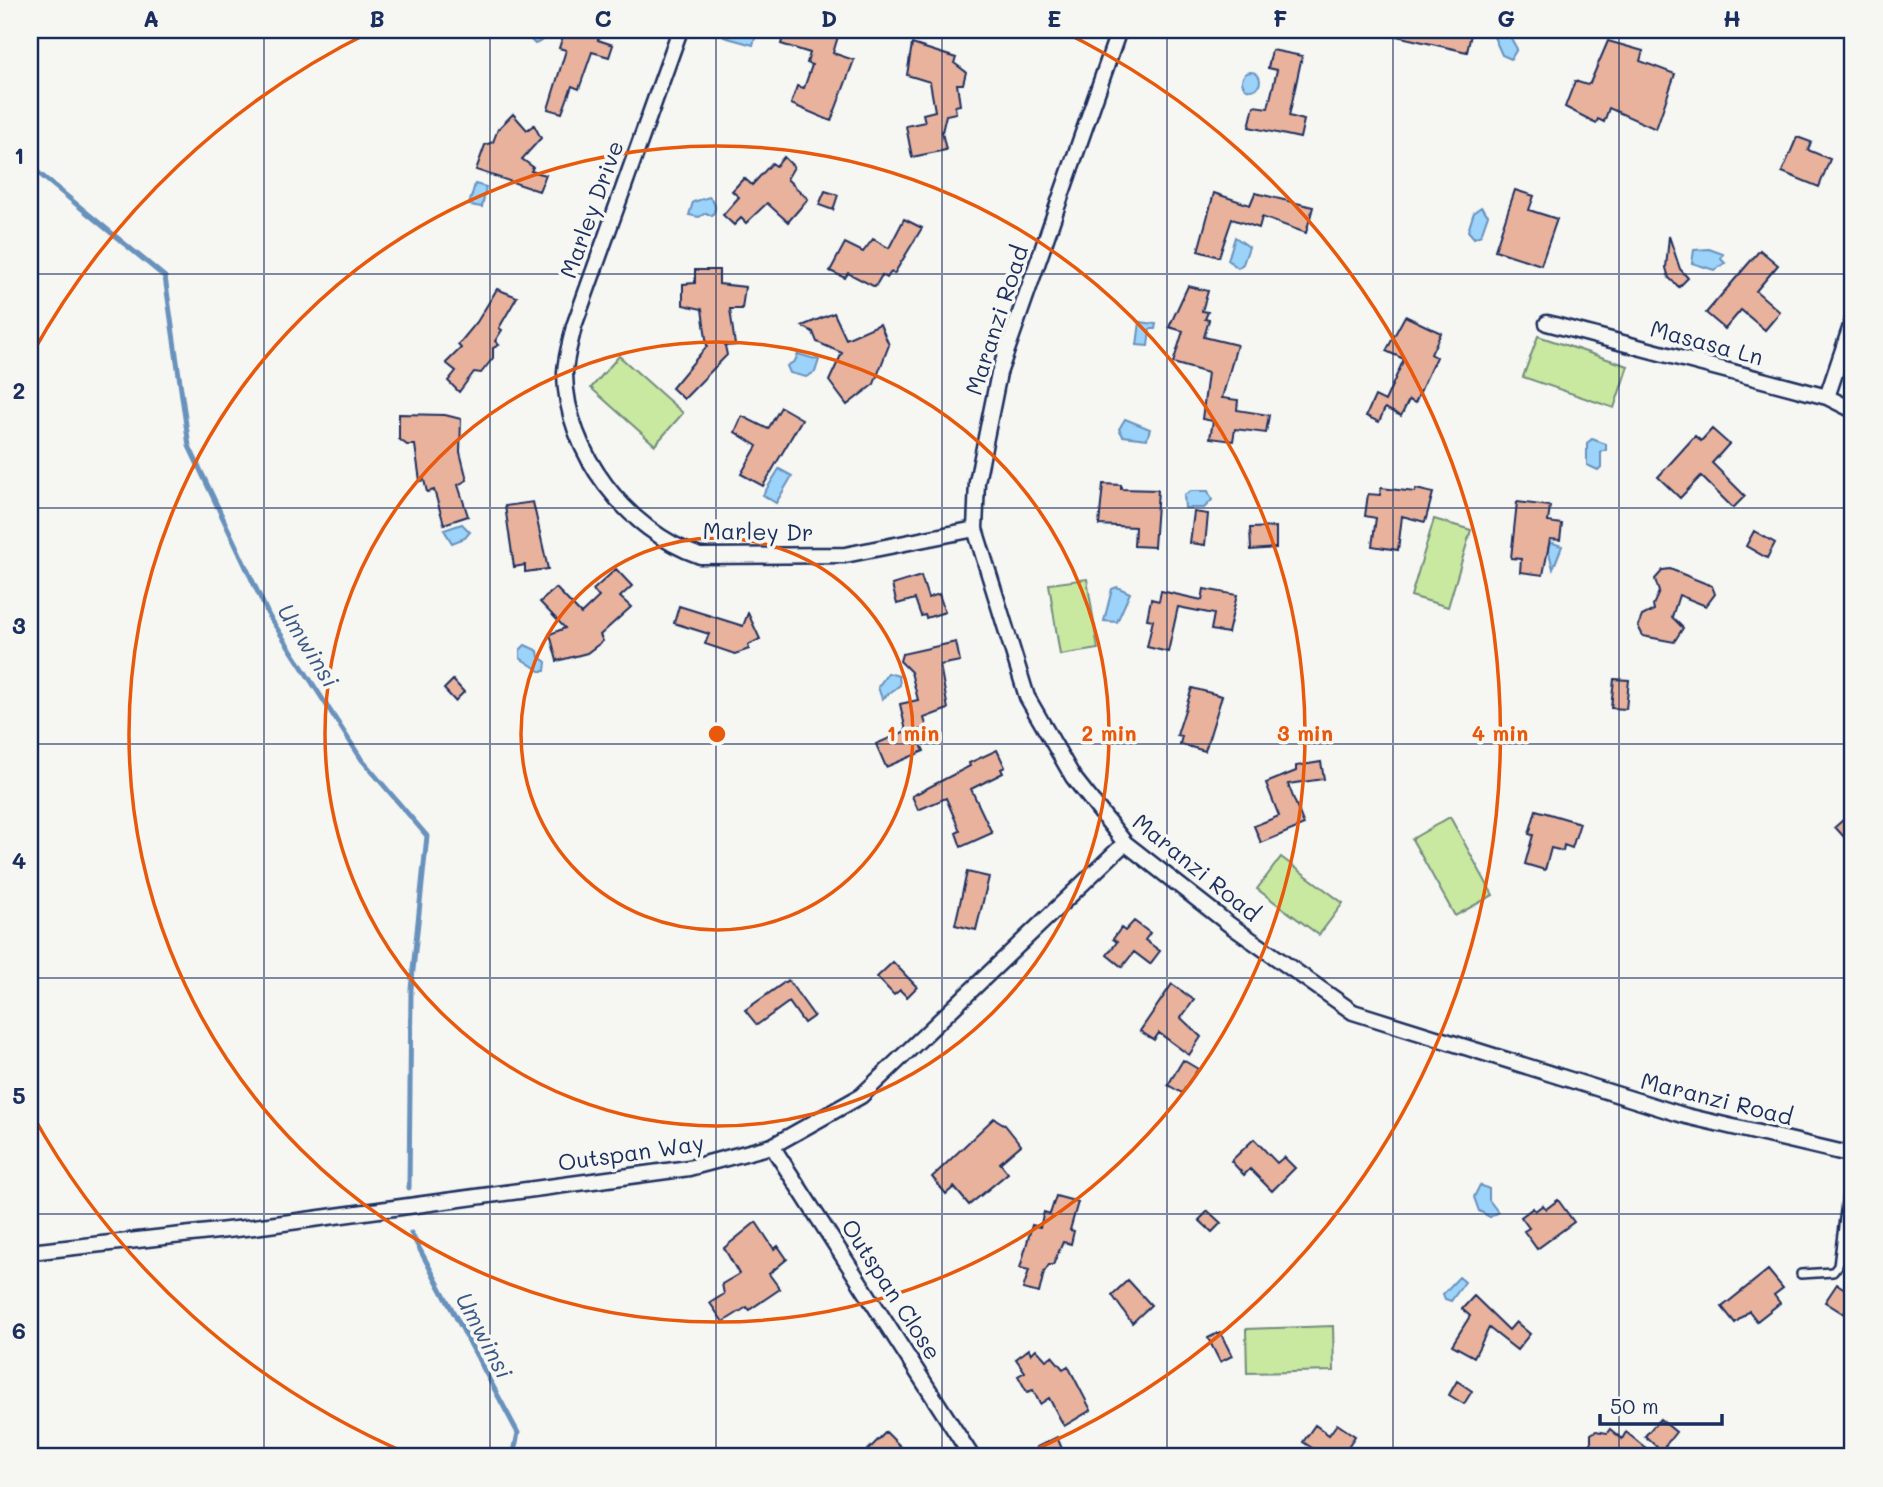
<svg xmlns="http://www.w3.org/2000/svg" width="1883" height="1487" font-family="Mali,sans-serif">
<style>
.green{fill:#c9e8a0;stroke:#728c7f;stroke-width:2}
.water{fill:#9bd3fa;stroke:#6891bc;stroke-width:2}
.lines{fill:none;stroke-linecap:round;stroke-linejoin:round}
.stream{stroke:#6891bc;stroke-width:5}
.building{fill:#e8b29d;stroke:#1b2f5e;stroke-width:2}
.lane-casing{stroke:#1b2f5e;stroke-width:12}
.street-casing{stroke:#1b2f5e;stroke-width:19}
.lane{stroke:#f6f6f2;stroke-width:7}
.street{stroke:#f6f6f2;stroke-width:14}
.grid{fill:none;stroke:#1b2f5e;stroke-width:2;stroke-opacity:0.55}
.ring{fill:none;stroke:#e8590c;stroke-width:3.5}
.labels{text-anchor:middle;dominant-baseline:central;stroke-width:7;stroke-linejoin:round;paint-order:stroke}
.street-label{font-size:23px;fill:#1b2f5e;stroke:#f6f6f2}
.water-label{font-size:24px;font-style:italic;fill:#3b5885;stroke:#f6f6f2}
.centre{fill:#e8590c;stroke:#f6f6f2;stroke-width:3.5}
.ring-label{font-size:21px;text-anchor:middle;font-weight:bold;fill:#e8590c;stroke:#f6f6f2;stroke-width:7;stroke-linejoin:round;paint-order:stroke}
.neatline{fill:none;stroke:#1b2f5e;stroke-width:2.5}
.grid-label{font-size:23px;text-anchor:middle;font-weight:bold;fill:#1b2f5e}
</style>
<rect width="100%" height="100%" fill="#f6f6f2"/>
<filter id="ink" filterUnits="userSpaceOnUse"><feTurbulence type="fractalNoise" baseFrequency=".0143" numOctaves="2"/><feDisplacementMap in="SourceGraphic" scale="14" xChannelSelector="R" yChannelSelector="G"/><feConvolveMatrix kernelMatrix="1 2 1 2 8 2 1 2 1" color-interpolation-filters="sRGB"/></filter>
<g filter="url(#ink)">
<path class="green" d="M1538,336L1628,366L1614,408L1523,377Z
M619,356L683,413L655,445L591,388Z
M1434,519L1471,530L1448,607L1411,596Z
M1087,579L1098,649L1060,655L1049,584Z
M1450,817L1493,895L1455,916L1412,839Z
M1281,857L1343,903L1319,935L1257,889Z
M1333,1326L1334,1371L1247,1373L1246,1329Z"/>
<path class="water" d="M531,30H547L542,41L535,44L528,37Z
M726,30H747L756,34L753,45L724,37Z
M1497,30L1507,31L1517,49L1511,59L1502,55L1494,37Z
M1242 81a9 9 0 1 1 18 0a9 9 0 1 1-18 0Z
M475,184L486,187L482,207L469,205Z
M709,197C716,203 717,209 712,216L706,213L699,217L689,215L693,202Z
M1481,207L1488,215L1481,235L1474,238L1468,231L1474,212Z
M1235,237L1249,247L1243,264L1238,268L1228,260Z
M1709,249L1723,254L1721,259L1725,263L1714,270L1692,263L1694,250Z
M1140,322L1156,324L1155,329H1150L1148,346L1137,345Z
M798,354L819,360L815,372L806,377L790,373L787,366L795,361Z
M1125,419L1150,429L1147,439L1123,436L1119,429Z
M1592,439L1606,444V450L1601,452V467L1598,470L1587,465V443Z
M779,469L792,476L776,503L763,495Z
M1191,491H1208L1212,500L1204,508H1185L1184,495Z
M462,524L470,532L465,538L452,543L444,530Z
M1553,543L1562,546L1553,569L1547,544Z
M1117,587L1130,593L1117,622L1104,621L1112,589Z
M525,645L538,651L539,657L546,662L545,671H540L520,658V650Z
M888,673L899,676L900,685L882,699L878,687Z
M1480,1185L1489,1189V1200L1498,1212L1490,1217L1479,1211L1474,1197Z
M1459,1277L1465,1282L1451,1301L1445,1299L1443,1294Z"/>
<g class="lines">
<path class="stream" d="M30,166L165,277L189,446L269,616L362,760L427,836L411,989L409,1188
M411,1233L518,1433L513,1457"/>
</g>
<path class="building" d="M565,30H601L598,40L613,45L609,57L592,52L579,89L572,86L562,113L548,109L566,50L559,48Z
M785,30H840L833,53L854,60L831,121L791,104L797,86L804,88L812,65L807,63L810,53L781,44Z
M1392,30H1472L1467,52L1392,35Z
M1608,41L1643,51L1640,61L1675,74L1656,129L1609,108L1604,122L1598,119L1596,123L1565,107L1575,81L1587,85L1590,83Z
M912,44L956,58L954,63L966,72L963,84H957L960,105L955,106L956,113L946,115L942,132L946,150L912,157L906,126L925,122L923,114L935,111L930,82L907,75Z
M1272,50L1302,56L1289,116L1304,120L1300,138L1249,127L1254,106L1268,108L1277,70L1268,68Z
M513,114L527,130L534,125L541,138L522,159L533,167L531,171L546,175L539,191L476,170L485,145L493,142L498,129Z
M1797,137L1811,142L1808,150L1830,159L1819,187L1782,172Z
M784,157L794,167L787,179L808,199L788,222L767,203L746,223L741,218L734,225L723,215L739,197L732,191L744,178L752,185L772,163L776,166Z
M1515,190L1534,196L1529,210L1557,219L1541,265L1495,250Z
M825,191L838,195L833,210L819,205Z
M1214,193L1250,205L1255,193L1313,207L1306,233L1262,217L1259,228L1232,219L1219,257L1198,251Z
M904,219L922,228L894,274L891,272L887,278L882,275L875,287L848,273L845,278L830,271L845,243L863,252L873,239L889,248Z
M1669,236L1680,269L1688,278L1679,287L1669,278L1666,268Z
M1760,250L1778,265L1756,291L1780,312L1765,330L1741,310L1725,329L1706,313Z
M695,270H719V284L745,287L742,309H730L735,345L725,346L727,355L684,399L672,388L707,346L702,309L683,305V284L695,283Z
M1188,286L1208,291L1202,311L1208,312L1205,319L1209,320L1204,337L1237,345L1222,398L1238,400L1237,410L1269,415L1266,433L1235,429L1233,441L1210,438L1213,421L1202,419L1208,373L1173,363L1183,331L1169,327Z
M497,289L517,297L499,328L502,330L495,341L499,345L493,348V358L481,373L474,372L459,392L448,381L456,371L446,363L461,348L458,345L477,322Z
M834,313L846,339L880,324L889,345L874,384L847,405L829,381L842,353L817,342L813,332L802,326Z
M1405,316L1441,333L1431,354L1436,357L1415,403L1409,400L1401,416L1385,408L1379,422L1366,416L1375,396L1385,401L1404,359L1386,351Z
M781,407L802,419L763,486L741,474L757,446L735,432L742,416L768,429Z
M399,414L445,415L461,419L460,452L467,480L458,485L468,516L444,524L434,490L427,492L424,480L420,481L415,445H407L399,439Z
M1712,429L1729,444L1712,463L1745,496L1733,508L1701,476L1680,498L1658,477L1695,436L1701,441Z
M1103,484L1121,485V489L1158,490L1154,547L1134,546L1135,527L1099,525Z
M1381,488L1415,492L1416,489L1433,493L1425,522L1402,516L1398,550L1372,546L1376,518L1365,516L1368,494L1380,495Z
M533,502L548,569L525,572V565L514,567L505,506Z
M1517,502L1550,506L1548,522L1562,524L1560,540L1550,539L1543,575L1520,572L1521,559L1511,558Z
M1194,512L1208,514L1205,545L1190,543Z
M1276,527V548L1251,550L1250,528Z
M1754,531L1775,543L1767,558L1746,546Z
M616,569L632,586L620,597L631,607L600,635L603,641L587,653L557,661L550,634L565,628L540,602L556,588L581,614L599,597L593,590Z
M1670,569L1712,586L1715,594L1706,606L1679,595L1672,617L1683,628L1674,642L1643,636L1638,626L1642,616L1654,610L1653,605L1659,592L1655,579L1663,570Z
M921,576L928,598L939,594L945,612L926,618L925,615L921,616L915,599L897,604L892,585Z
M1204,589L1237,595L1228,633L1211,630L1214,614L1178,607L1168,652L1147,647L1153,620L1147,619L1151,599L1159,601L1161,591L1202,600Z
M679,606L743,626L748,613L760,639L748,645L749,649L735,654L705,644L709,634L674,623Z
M956,642L960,661L940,665L948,709L924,718L927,728L915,731L924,751L886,767L876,744L906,731L900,704L918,700L911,672L900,661L902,654Z
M1614,679L1629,680L1626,709L1611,708Z
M453,680L464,692L455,701L444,689Z
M1192,688L1222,696L1205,751L1180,744L1182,736L1177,735Z
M997,750L1005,767L1001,769L1003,773L971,789L992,833L961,847L956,833L960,831L946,798L918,810L912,796L970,766L969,763Z
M1321,762L1324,779L1288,784L1304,825L1261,843L1254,826L1279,816L1266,783L1296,771V766Z
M1536,810L1580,823L1572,848L1564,845L1563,851L1551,848L1545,870L1525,864L1533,835L1529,834Z
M1853,811V847L1835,827Z
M967,872L989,877L976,930L955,925Z
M1134,921L1150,933L1145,940L1160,951L1150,964L1134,952L1122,967L1107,955L1117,942L1113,939L1121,928L1125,931Z
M893,962L917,987L907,997L900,990L894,995L877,977Z
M788,980L814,1016L804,1023L789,1002L757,1025L745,1010Z
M1172,984L1194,1000L1181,1018L1201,1037L1189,1055L1159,1033L1154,1040L1140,1031Z
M1183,1060L1198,1069L1182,1093L1168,1085Z
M994,1118L1005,1125L1021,1145L1000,1163L1008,1173L969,1205L954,1187L946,1194L932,1177Z
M1254,1139L1277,1163L1284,1157L1295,1168L1272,1191L1250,1169L1244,1175L1231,1161Z
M1056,1196L1078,1202L1070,1230L1074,1231L1071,1244L1063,1242L1053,1265H1049L1044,1272L1039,1293L1023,1289L1029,1270L1020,1268L1032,1225L1040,1227L1044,1212L1050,1214Z
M1558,1200L1574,1222L1537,1249L1524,1231L1529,1228L1521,1217L1533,1208L1535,1211L1543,1205L1546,1209Z
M1208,1211L1221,1223L1212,1232L1199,1220Z
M756,1222L774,1249L778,1246L787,1259L769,1274L780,1289L749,1310L747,1307L723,1322L710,1303L724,1294L722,1284L739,1274L724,1248Z
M1768,1270L1783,1288L1774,1295L1780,1303L1757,1321L1749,1311L1735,1323L1722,1307Z
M1128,1280L1151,1305L1132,1323L1112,1295Z
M1837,1284L1853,1294L1844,1314L1825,1302Z
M1474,1296L1509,1330L1516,1322L1530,1334L1517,1350L1489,1328L1474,1357L1452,1345L1470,1316L1462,1309Z
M1220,1332L1232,1356L1220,1362L1208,1338Z
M1029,1349L1031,1354L1036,1349L1046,1360L1052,1356L1063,1369L1068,1366L1091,1410L1064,1426L1049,1398L1040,1404L1033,1390L1027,1392L1018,1376L1025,1372L1016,1359Z
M1457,1381L1472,1391L1464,1404L1449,1395Z
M1660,1419L1676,1432L1661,1451L1645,1436Z
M1337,1424L1355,1436L1341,1457H1310L1315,1450L1303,1442L1315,1425L1329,1435Z
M1610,1429L1622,1439L1626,1432L1647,1449L1638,1457H1591V1434L1596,1431L1607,1433Z
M886,1432L911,1457H861Z
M1057,1437L1063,1451L1041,1457L1037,1447Z"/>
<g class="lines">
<defs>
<path id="lane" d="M1801,1274L1833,1272L1838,1266L1852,1155"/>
<path id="street" d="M680,30L574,326C571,341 565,359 565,374C566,452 627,531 700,556L845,555L975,529
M1119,30L999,373L977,482L975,529L1027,697L1073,777L1125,843L1230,925L1353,1012L1686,1116L1853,1155
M1547,323L1827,397L1853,410
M1827,397L1853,320
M772,1146L972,1457
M30,1252L254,1227L689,1168L772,1146L861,1096L1125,843"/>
</defs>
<use href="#lane" class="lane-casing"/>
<use href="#street" class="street-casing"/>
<use href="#lane" class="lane"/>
<use href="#street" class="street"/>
</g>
</g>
<path class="grid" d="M264,30V1457M490,30V1457M716,30V1457M942,30V1457M1167,30V1457M1393,30V1457M1619,30V1457M30,274H1853M30,508H1853M30,744H1853M30,978H1853M30,1214H1853"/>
<g class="ring">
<circle cx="717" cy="734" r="196"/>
<circle cx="717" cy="734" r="392"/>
<circle cx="717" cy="734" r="588"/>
<path d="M411 1455A783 783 0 0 1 32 1114M32 354A783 783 0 0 1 374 30M1060 30A783 783 0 0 1 1023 1455"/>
</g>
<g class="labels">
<g class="street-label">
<text transform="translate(591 209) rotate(-70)">Marley Drive</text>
<text transform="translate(996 320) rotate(-72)">Maranzi Road</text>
<text transform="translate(1707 342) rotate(15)">Masasa Ln</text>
<text transform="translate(758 531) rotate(1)">Marley Dr</text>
<text transform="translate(1197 867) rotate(39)">Maranzi Road</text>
<text transform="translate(1717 1098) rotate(14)">Maranzi Road</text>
<text transform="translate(631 1152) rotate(-8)">Outspan Way</text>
<text transform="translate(892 1289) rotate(57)">Outspan Close</text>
</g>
<g class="water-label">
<text transform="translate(309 645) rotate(58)">Umwinsi</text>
<text transform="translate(485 1335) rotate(62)">Umwinsi</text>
</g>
</g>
<circle cx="717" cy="734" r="10" class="centre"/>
<g class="ring-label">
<text x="913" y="741">1 min</text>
<text x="1109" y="741">2 min</text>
<text x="1305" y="741">3 min</text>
<text x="1500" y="741">4 min</text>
</g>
<rect width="1883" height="1487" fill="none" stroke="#f6f6f2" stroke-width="77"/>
<path d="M1600 1414v10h122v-10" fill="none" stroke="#1b2f5e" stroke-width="3.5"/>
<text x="1610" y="1414" font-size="21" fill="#1b2f5e" stroke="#f6f6f2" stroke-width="5" paint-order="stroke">50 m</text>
<rect x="38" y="38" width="1806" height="1410" class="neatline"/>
<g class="grid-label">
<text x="151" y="27">A</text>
<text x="377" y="27">B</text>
<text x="603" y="27">C</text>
<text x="829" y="27">D</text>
<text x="1054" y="27">E</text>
<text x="1280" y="27">F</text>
<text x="1506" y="27">G</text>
<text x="1732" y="27">H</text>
<text x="19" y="164">1</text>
<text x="19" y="399">2</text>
<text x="19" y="634">3</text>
<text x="19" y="869">4</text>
<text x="19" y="1104">5</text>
<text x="19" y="1339">6</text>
</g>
</svg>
